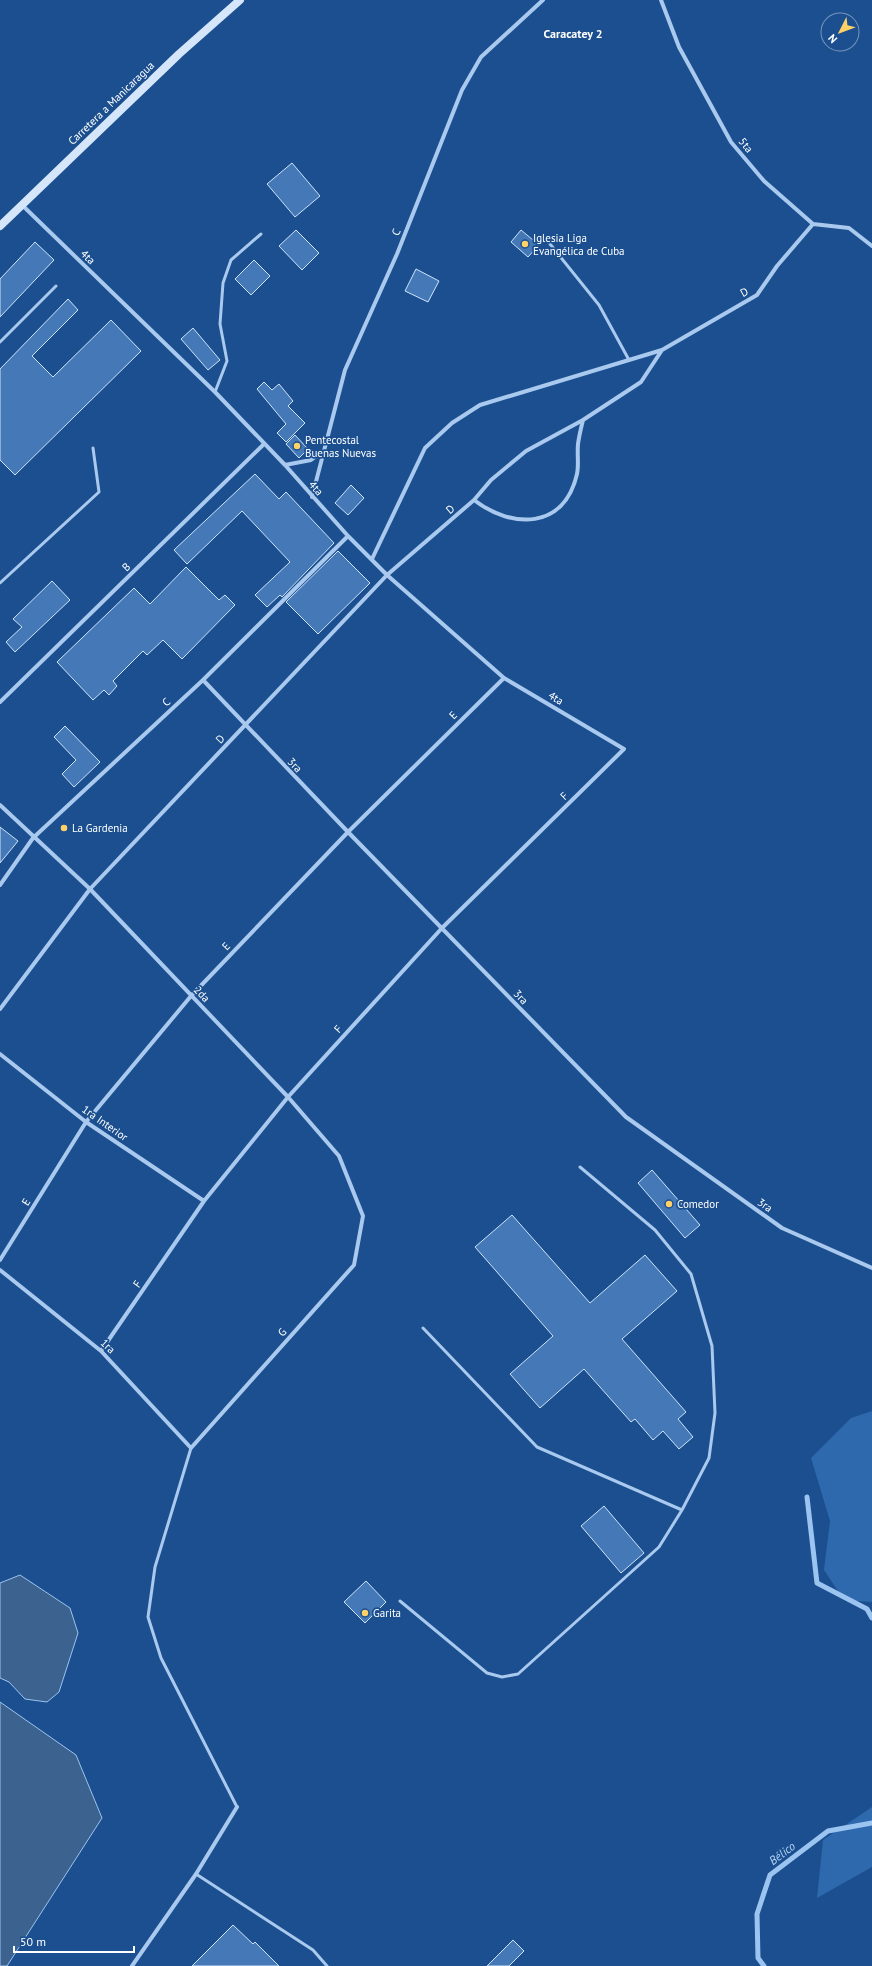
<svg xmlns="http://www.w3.org/2000/svg" width="872" height="1966" font-family="'PT Sans',sans-serif">
<style>
.green{fill:#2e69ad}
.water{fill:#3c6290;stroke:#9cc4f0}
.lines{fill:none;stroke-linecap:round;stroke-linejoin:round}
.stream{stroke:#9cc4f0;stroke-width:5}
.building{fill:#4478b7;stroke:#cfe3fa}
.lane{stroke:#a9c9ee;stroke-width:3}
.street{stroke:#a9c9ee;stroke-width:4}
.secondary{stroke:#d6e6fa;stroke-width:8}
.poi-dot{fill:#ffd166;stroke:#1b4f8f;stroke-width:1.5}
.labels{text-anchor:middle;dominant-baseline:central;stroke-width:3.5;stroke-linejoin:round;paint-order:stroke}
.street-label{font-size:11px;fill:#fff;stroke:#1b4f8f}
.poi-label{font-size:11px;fill:#fff;stroke:#1b4f8f;text-anchor:start}
.neighbourhood-label{font-size:12px;font-weight:bold;fill:#fff;stroke:#1b4f8f}
.water-label{font-size:12px;font-style:italic;fill:#b5d3f5;stroke:#1b4f8f}
</style>
<rect width="100%" height="100%" fill="#1b4f8f"/>
<path class="green" d="M872,1411V1602L844,1600L824,1570L830,1521L811,1458L851,1418Z
M872,1807V1867L817,1898L823,1840Z"/>
<path class="water" d="M20,1575L70,1608L78,1633L59,1692L47,1702L25,1699L9,1682L0,1678V1583Z
M0,1702L76,1755L102,1818L7,1966H0Z"/>
<g class="lines">
<path class="stream" d="M807,1497L817,1583L867,1609L872,1618
M764,1966L758,1958L757,1914L770,1875L828,1831L872,1823"/>
</g>
<path class="building" d="M292,163L320,196L295,217L267,184Z
M296,230L319,253L302,270L279,246Z
M521,230L539,245L528,257L511,242Z
M35,242L54,260L0,317V279Z
M254,260L270,276L251,295L235,279Z
M416,269L439,281L428,302L405,291Z
M68,299L78,310L32,356L53,377L111,320L141,351L15,475L0,460V369Z
M193,328L220,360L208,370L181,339Z
M264,382L272,390L279,384L293,401L288,406L305,423L286,442L277,433L286,424L257,389Z
M295,435L308,449L299,458L286,444Z
M255,474L279,499L286,492L334,543L282,597L280,595L267,607L255,595L290,562L242,511L187,564L174,550Z
M351,485L364,498L348,515L335,503Z
M338,551L370,583L318,634L286,602Z
M186,567L219,600L225,595L235,605L182,659L163,640L147,655L143,651L113,681L117,686L109,695L104,690L93,700L57,662L134,588L150,604Z
M52,581L70,600L15,652L6,642L22,627L13,619Z
M65,726L100,762L74,787L62,774L76,760L54,737Z
M0,827L18,841L0,863Z
M652,1170L700,1225L685,1238L638,1183Z
M512,1215L590,1303L645,1255L677,1291L622,1339L686,1412L678,1419L693,1437L679,1449L663,1431L653,1440L635,1419L631,1422L584,1369L540,1408L510,1374L553,1336L475,1247Z
M604,1506L644,1553L621,1573L581,1526Z
M366,1581L386,1602L365,1623L344,1602Z
M233,1925L253,1944L255,1942L279,1966H192Z
M513,1940L524,1951L509,1966H487Z"/>
<g class="lines">
<path class="lane" d="M550,244L599,305L629,360
M0,342L56,286
M215,392L227,361L220,324L223,283L231,260L261,234
M0,583L99,492L93,448
M423,1328L537,1447L682,1510
M191,1448L155,1567L148,1617L161,1658L237,1807
M400,1601L487,1673L502,1677L518,1674L659,1547L682,1510L709,1458L715,1413L712,1346L691,1274L655,1230L580,1167
M196,1874L313,1950L327,1966"/>
<path class="street" d="M661,0L679,47L731,142L764,181L813,224L849,228L872,246
M22,205L215,392L285,465L348,536L387,575L504,678L624,749L442,928L288,1097L204,1201L101,1351
M285,465L311,460L322,452
M312,497L345,370L397,254L462,90L481,57L543,0
M474,500C512,529 564,530 577,474C579,465 577,454 578,444C579,436 581,428 583,420
M372,559L425,448L452,423L480,405L662,350L757,295L777,266L813,224
M203,680L348,832L626,1117L782,1228L872,1268
M0,702L264,444
M0,805L90,889L288,1097L339,1156L363,1216L354,1265L191,1448L101,1351L0,1270
M0,885L33,838L203,680L348,536
M0,1009L90,889L387,575L474,500L491,480L526,451L583,420L641,382L662,350
M0,1054L86,1122L204,1201
M0,1260L86,1122L191,996L348,832L504,678
M132,1966L196,1874L237,1807"/>
<path class="secondary" d="M0,226L179,54L240,0"/>
</g>
<g class="poi-dot">
<circle cx="525" cy="244" r="4"/>
<circle cx="297" cy="446" r="4"/>
<circle cx="64" cy="828" r="4"/>
<circle cx="669" cy="1204" r="4"/>
<circle cx="365" cy="1613" r="4"/>
</g>
<g class="labels">
<g class="street-label">
<text transform="translate(111 103) rotate(-44)">Carretera a Manicaragua</text>
<text transform="translate(746 145) rotate(51)">5ta</text>
<text transform="translate(396 232) rotate(-68)">C</text>
<text transform="translate(88 257) rotate(44)">4ta</text>
<text transform="translate(744 292) rotate(-30)">D</text>
<text transform="translate(316 488) rotate(49)">4ta</text>
<text transform="translate(450 509) rotate(-41)">D</text>
<text transform="translate(126 567) rotate(-44)">B</text>
<text transform="translate(556 698) rotate(31)">4ta</text>
<text transform="translate(166 702) rotate(-43)">C</text>
<text transform="translate(453 715) rotate(-45)">E</text>
<text transform="translate(220 739) rotate(-47)">D</text>
<text transform="translate(295 765) rotate(46)">3ra</text>
<text transform="translate(564 796) rotate(-44)">F</text>
<text transform="translate(226 946) rotate(-46)">E</text>
<text transform="translate(202 994) rotate(46)">2da</text>
<text transform="translate(521 997) rotate(46)">3ra</text>
<text transform="translate(338 1029) rotate(-48)">F</text>
<text transform="translate(105 1123) rotate(35)">1ra Interior</text>
<text transform="translate(26 1202) rotate(-58)">E</text>
<text transform="translate(765 1205) rotate(35)">3ra</text>
<text transform="translate(137 1284) rotate(-55)">F</text>
<text transform="translate(282 1332) rotate(-48)">G</text>
<text transform="translate(108 1346) rotate(43)">1ra</text>
</g>
<g class="poi-label">
<text x="533" y="238">Iglesia Liga<tspan x="533" dy="13">Evangélica de Cuba</tspan></text>
<text x="305" y="440">Pentecostal<tspan x="305" dy="13">Buenas Nuevas</tspan></text>
<text x="72" y="828">La Gardenia</text>
<text x="677" y="1204">Comedor</text>
<text x="373" y="1613">Garita</text>
</g>
<g class="neighbourhood-label">
<text x="573" y="33">Caracatey 2</text>
</g>
<g class="water-label">
<text transform="translate(782 1853) rotate(-37)">Bélico</text>
</g>
</g>
<g transform="translate(840 32) rotate(228)"><circle r="19" fill="#1b4f8f" stroke="#7695bc"/>
<path d="M0-3L7 15L0 10L-7 15Z" fill="#ffd166"/>
<text y="-6" font-size="11" font-weight="bold" text-anchor="middle" fill="#ffffff">N</text>
</g>
<path d="M14 1946v6h120v-6" fill="none" stroke="#ffffff" stroke-width="2"/>
<text x="20" y="1946" font-size="12" fill="#ffffff" stroke="#1b4f8f" stroke-width="3" paint-order="stroke">50 m</text>
</svg>
